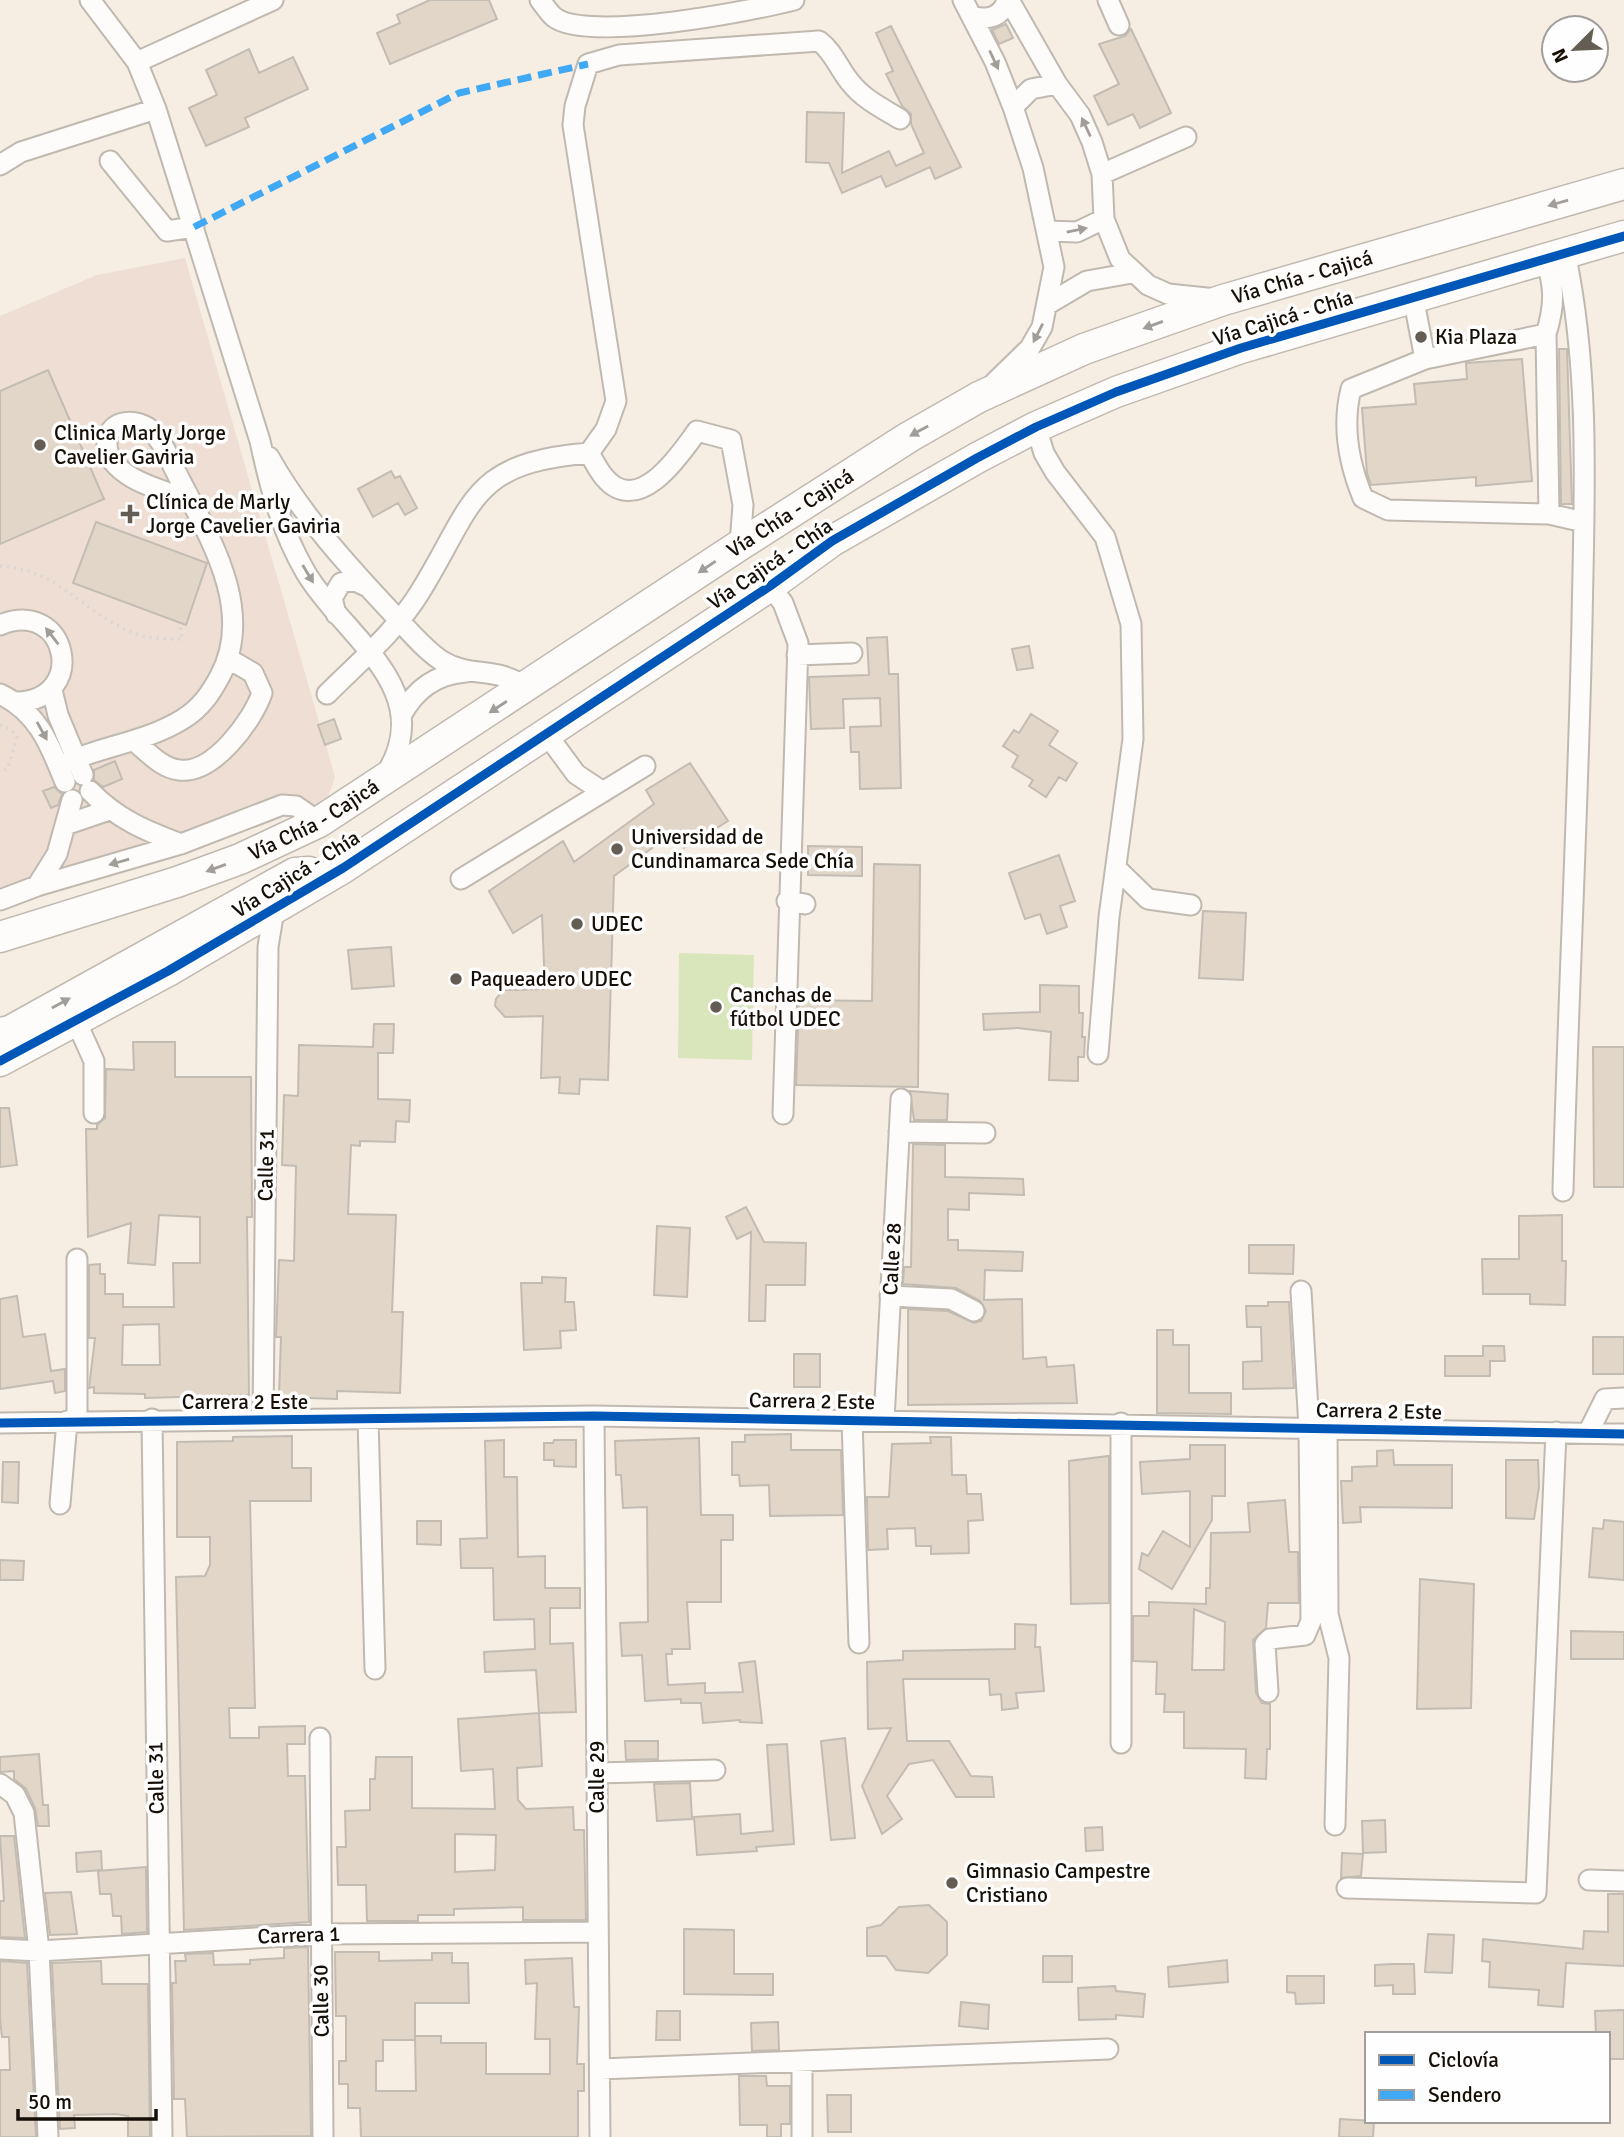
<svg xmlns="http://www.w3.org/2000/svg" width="1624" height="2137" font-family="Signika,sans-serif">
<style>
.medical{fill:#efded3}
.green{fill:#d9e6bc}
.building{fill:#e2d6c8;stroke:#c3bcb3;stroke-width:2;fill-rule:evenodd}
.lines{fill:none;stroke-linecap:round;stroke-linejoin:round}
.minor-casing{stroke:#c0b9b0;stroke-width:23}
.highway-casing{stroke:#c0b9b0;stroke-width:33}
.path{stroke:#d9d7d4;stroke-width:3.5;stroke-dasharray:2 5;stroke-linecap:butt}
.minor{stroke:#fefcfb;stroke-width:19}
.highway{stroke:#fefcfb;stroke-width:30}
.quiet{stroke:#3fa9f5;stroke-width:7;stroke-dasharray:14 7;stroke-linecap:butt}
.cycleway-casing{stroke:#fefefe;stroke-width:13}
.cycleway{stroke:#0057b8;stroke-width:9}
.oneway{fill:#a19d99}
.poi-dot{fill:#645d54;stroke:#fefefe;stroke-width:2.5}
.labels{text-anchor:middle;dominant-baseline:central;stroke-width:7;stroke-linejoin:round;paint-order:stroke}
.street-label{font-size:21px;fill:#160f07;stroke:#fefefe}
.poi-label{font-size:21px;fill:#160f07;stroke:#fefefe;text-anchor:start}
</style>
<rect width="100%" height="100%" fill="#f6ede3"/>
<path class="medical" d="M185,258L335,777L319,822L296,806L0,900V316L97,275Z"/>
<path class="green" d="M679,953L754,955L752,1060L678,1058Z"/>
<path class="building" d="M430,0H489L497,19L390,64L377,33L400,23L397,15Z
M1006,24L1013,38L999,44L992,30Z
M891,26L961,167L935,179L930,167L886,187L881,176L842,193L829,163L806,162L807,112L844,113L842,173L889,151L896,166L924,153L911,124V114L902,106L886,74L893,71L876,33Z
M1131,29L1171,113L1140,128L1133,114L1108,125L1094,96L1119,84L1099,44L1125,36Z
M249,49L259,73L293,57L308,89L245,118L249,127L206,146L189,108L217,95L206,70Z
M1559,349H1567L1572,504H1561Z
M1522,359L1532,481L1476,486V477L1371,485L1367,473L1362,408L1416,404L1414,384L1467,379L1466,363Z
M48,370L104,499L0,544V391Z
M391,471L395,478L400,476L417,508L405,515L398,503L373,517L358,489Z
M96,522L207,563L186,625L73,583Z
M887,637L889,674H898L901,788L860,789L859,752H851L850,727L881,726L880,698L843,699L844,728L811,729L809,677L869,675L867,638Z
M1029,646L1033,668L1017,670L1012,649Z
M1031,714L1058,731L1049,745L1077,763L1066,781L1059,777L1046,797L1029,786L1033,780L1012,767L1018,756L1003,746L1014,730L1019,733Z
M334,719L341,739L325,745L318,725Z
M115,761L122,779L103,787L94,780V770Z
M690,763L728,821L684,848L674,832L614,876L608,1080L580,1079L579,1094L559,1093L560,1077L541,1078L543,1016L505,1017L495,1006L496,999L503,990L545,989L542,915L513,933L489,891L563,841L574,862L654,804L646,790Z
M54,787L62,794L58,805L51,808L43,791Z
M808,846L862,847V876L808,875Z
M1059,855L1075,901L1060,906L1067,927L1047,934L1040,914L1025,919L1009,873Z
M874,864L920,865L918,1087L796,1085L799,1000L872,1001Z
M1203,911L1246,913L1243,980L1199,978Z
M391,947L394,986L352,989L348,950Z
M1040,985L1079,986V1013H1083L1082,1037H1085L1084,1057H1078V1081L1049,1080L1051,1032L1018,1028L984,1030L983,1014L1040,1012Z
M374,1024H394L393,1053H378V1099L410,1100L409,1122L396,1121L395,1142L360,1141V1146L351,1145L348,1214L396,1215L392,1312H403L400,1393L337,1391V1399L279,1397L281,1337H276L279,1260L294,1261L296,1166L282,1165L284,1095L298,1096L299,1045L373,1047Z
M133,1042H175V1077H251L252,1217H247L249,1395L145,1398V1394L94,1393V1387L89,1388L95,1338H89V1265L100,1264V1274H105V1294H123V1307H174L173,1263H200V1217L159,1215L155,1265L128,1263L131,1223L88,1237L86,1129H97V1125L105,1118L106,1069L134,1070ZM159,1324L160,1365H122L123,1325Z
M1593,1047H1624V1187H1594Z
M910,1091L948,1094L947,1120H914Z
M0,1108H9L17,1165L0,1167Z
M913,1144L945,1145V1177L1023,1179L1024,1195L969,1193V1210L948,1209V1240H958V1250L1023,1252L1022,1271L985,1270L984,1300L1022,1299L1023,1359L1046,1357L1047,1367L1074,1365L1077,1403L908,1405V1309L948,1311L974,1323L981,1321L986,1311L980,1301L956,1288L903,1284L904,1267H911Z
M746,1207L764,1242L806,1243L805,1285H766L765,1321H749L751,1232L737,1239L726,1217Z
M1562,1215V1261H1566L1565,1305L1530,1304V1294H1483L1482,1259H1519V1216Z
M657,1226L690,1228L687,1297L654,1295Z
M1249,1245H1294L1293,1274L1249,1273Z
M542,1277L566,1278L565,1302H574L576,1330L560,1331L561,1348L524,1350L521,1283H542Z
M17,1296L23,1337L45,1334L51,1371L65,1369V1391L55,1393L53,1381L0,1389V1299Z
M1268,1302H1289L1294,1388L1243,1389V1362L1262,1361L1261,1327H1247L1246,1306H1268Z
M1157,1330H1173V1345H1189V1393H1231V1414L1157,1413Z
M1593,1337H1624V1374H1593Z
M1483,1346H1504L1505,1361H1490V1376H1445V1356H1483Z
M794,1354H820V1387H794Z
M791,1434V1450H841L843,1515L770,1516L769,1485L740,1486L739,1475H732V1442H745V1435Z
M292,1436V1468H311V1501H250L255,1708H229L230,1738H259V1727L305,1726V1744H287L288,1776H305L309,1922L184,1930L176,1577L205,1576L210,1565V1537H177V1442L233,1441V1437Z
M930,1437H951L952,1475H966L967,1494H981L983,1520L968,1521L969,1553L931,1554V1546H916L915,1528L887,1529L888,1549L868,1550L867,1497H889L892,1444L931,1443Z
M699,1438L701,1515H733V1540H721V1602H687L690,1649H672V1654H666L668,1685L705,1683V1693L743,1692L739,1663L755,1661L762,1723L740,1722V1720L703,1723L701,1703H681V1699L645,1701L642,1655L622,1656L620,1623L648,1622L647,1507L623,1508L621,1475H616L615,1441Z
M504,1440V1477H517L518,1557L545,1556V1588H580V1608H550V1644L573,1643L576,1712L539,1713L536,1670L485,1672L484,1652L535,1649L534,1619L494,1620L493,1568H461L460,1539L487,1538L485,1441Z
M554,1440H576V1467L554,1466V1460H544V1443H553Z
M1190,1445H1225V1496H1212V1520L1172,1589L1139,1569L1142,1553L1148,1556L1163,1531L1190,1547V1491L1142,1494L1140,1462L1190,1459Z
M1393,1450L1394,1465H1452V1508L1360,1507L1361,1522L1343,1523L1341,1481H1352V1467L1377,1466V1451Z
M1109,1456V1603L1071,1604L1069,1461Z
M1506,1460H1538L1539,1487L1534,1519L1506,1518Z
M3,1462H19L18,1503L2,1502Z
M1285,1500L1289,1552H1298L1299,1603H1268L1266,1628L1253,1640L1256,1693L1262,1703L1270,1704V1749H1267L1266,1779L1245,1778L1246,1749L1184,1748V1712H1164L1165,1694H1156L1157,1662L1133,1661V1616H1149V1602L1206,1604V1588H1210L1211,1533L1250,1532L1248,1503ZM1194,1609L1225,1622L1224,1670H1192Z
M1604,1520L1624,1522V1580L1589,1577L1593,1528L1603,1529Z
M417,1521H441V1545L417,1544Z
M0,1560L24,1561L23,1580H0Z
M1420,1579L1474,1584L1471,1708L1417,1709Z
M1015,1624L1036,1625L1035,1647H1040L1044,1691L1016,1693L1018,1708L1002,1710L1001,1694L990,1695L989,1679H903L907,1741H949L971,1776L992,1777L994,1797H956L933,1760L909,1764L887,1796L902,1819L882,1834L862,1786L891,1728L868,1729L867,1662L903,1660V1651L1015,1649Z
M1571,1631L1624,1632V1659H1571Z
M539,1713L542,1766L517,1768L518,1800L526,1809L573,1807L574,1830H584L586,1920H523V1907L454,1909V1915H418V1921H367L366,1885H338L337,1847H346L345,1811L370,1810V1779H375L376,1757H412V1808L495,1809L493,1769L461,1771L458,1719ZM455,1834L496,1835L495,1870L455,1872Z
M845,1738L855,1838L831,1840L821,1741Z
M625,1741H658V1759L626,1760Z
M787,1744L794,1844L756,1847L757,1851L697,1855L694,1817L740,1814L741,1834L773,1831L767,1745Z
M39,1754L43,1805H48L49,1826H38L35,1808L26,1789L14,1779V1771L0,1772V1757Z
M690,1783L692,1819L657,1821L654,1784Z
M1385,1820L1386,1852L1363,1853L1362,1821Z
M1102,1827L1103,1850L1086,1851L1085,1828Z
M0,1836H14L25,1938L0,1937V1901H4Z
M101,1851L102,1870L77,1872L76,1853Z
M1342,1853L1363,1854L1361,1876L1341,1878Z
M146,1867L147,1932L122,1934L121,1916H113L111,1894H100L98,1871Z
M71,1892L77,1934L50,1935L45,1893Z
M1608,1894H1624V1966L1566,1963L1563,2007L1538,2005L1539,1990L1489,1987L1490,1962L1482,1961L1483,1939L1583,1949L1584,1931L1608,1932Z
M929,1905L947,1922V1955L928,1973L896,1970L886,1956H867V1928L881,1925L899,1907Z
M684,1929L734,1930V1974H773V1995L684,1994Z
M1428,1934L1454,1935L1452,1973L1425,1972Z
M308,1947L311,2136L187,2137L185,2099H174L172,1983H176L175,1961H186L185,1954L213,1953L214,1965L250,1964V1960L284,1958V1948Z
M335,1952H379V1961L432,1960V1953H452V1963H468L469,2003H415V2036H441V2043H486V2074H550V2039H535L537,1983L526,1984L525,1960L572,1958L574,2007H579L577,2064H584V2091H578V2137H361L360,2108H348V2084H339V2061H346V2016H336ZM415,2036L416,2091H376V2061H383V2040H415Z
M1043,1956H1072V1982H1043Z
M1227,1960L1228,1982L1169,1987L1168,1967Z
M0,1961L27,1963L36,2137H0V2070H10L9,2037H2L0,2019Z
M101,1961L102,1984H148L150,2137H128V2116L116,2114L74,2115L75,2128L60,2129L52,1963Z
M1393,1964H1414L1415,1994H1393V1985L1375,1986V1965Z
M1287,1976H1324V2003L1296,2004L1295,1993L1287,1992Z
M1115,1986L1116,1991L1145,1994L1143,2017L1116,2015V2019L1079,2020L1078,1988Z
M961,2002L989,2005L988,2029L959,2026Z
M1624,2010V2059H1608V2034H1596L1595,2011Z
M657,2011H680V2040H656Z
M778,2022L779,2050L752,2051L751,2023Z
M739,2076H766L767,2086H790V2124H781V2137H767V2125H740Z
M827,2095H851V2132H828Z
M1340,2119L1374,2121L1373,2137H1339Z"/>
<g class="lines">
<defs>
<path id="minor" d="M90,0L137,62L156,109L260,441C270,488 282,532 306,573C344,637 439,689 386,774
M540,0C544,5 549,13 554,17C586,43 752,11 794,0
M963,0L995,62L1013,107L1033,168L1054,267L1042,327L1030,348L995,382
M1009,0L1057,84L1080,115L1092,142L1102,174L1104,219L1120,259L1148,285L1168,294L1216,299
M1108,0L1119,25
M972,16C988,21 1002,17 1007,0
M137,62L273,0
M1013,107L1031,89L1057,84
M110,161L167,231L194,227
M0,165L21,152L156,109
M1102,174L1186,137
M1047,231L1077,232L1104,219
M1545,258C1555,286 1555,305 1546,334L1549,514
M1413,296L1425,359L1351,389C1342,425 1349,464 1363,498L1388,510L1549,514L1584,522
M1048,304L1087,281L1132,273
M1425,359L1546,334
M1036,427L1044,453L1055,472L1105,537L1131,624L1133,739L1109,917L1098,1054
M589,453C594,461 598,470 604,477C638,518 680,455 697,431L731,440L743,505L740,545
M269,457C302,516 350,568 396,617C410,632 425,650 442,661C472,679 495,665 527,688
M770,586L783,603L798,643L783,1114
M336,614L332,598L341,583L353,580L368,587
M0,625C68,597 89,700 17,702
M797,655L852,653
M52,690L58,715L83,775
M0,694C38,712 50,745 65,782
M327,694C359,662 397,630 420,592C475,503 469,463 589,453L606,429L616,401L573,125L575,106L588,64L619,55L819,41C833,51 839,69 850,82C863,99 882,108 900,119
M401,716C415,689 436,674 466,672
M545,732L576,774L603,792
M134,741C148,752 161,768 179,770C213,775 253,720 262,693L253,673L229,659
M59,766C98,746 145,743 183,719C201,708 211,693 220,676C258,605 202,526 171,462C166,451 161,440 152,431C138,418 109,418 107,442C105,477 164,491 189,499
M90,791C117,819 146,831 181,844
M65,825L109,810
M1116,868L1148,899L1191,905
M461,879L645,766
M37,886L57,854L72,800
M0,900L37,886L181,844L282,805L296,806L319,822
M787,901L805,904
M76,1021L94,1061V1113
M899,1132L985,1133
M1563,1191C1568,1001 1578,812 1582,623C1584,500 1591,374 1565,253
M77,1259V1421
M890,1296L951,1299L974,1311
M594,1416L600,2137
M152,1419L162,2137
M368,1419L375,1669
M852,1419L859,1643
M263,1420L268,947L274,910
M884,1420L901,1099
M0,1423L594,1416L1624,1434
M1327,1428L1328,1614L1339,1658L1335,1825
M1588,1433L1605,1399L1624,1398
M60,1504L67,1421
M1268,1692L1265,1644L1270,1639L1305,1635L1311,1621L1309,1428L1301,1291
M320,1738L323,2137
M1121,1743V1423
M597,1773L715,1770
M0,1784L15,1795L24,1813L39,1951L48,2137
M1589,1880L1624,1881
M1347,1888L1536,1893L1556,1432
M0,1949L39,1951L321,1934L598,1932
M802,2061V2137
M600,2069L1108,2049"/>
<g id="highway">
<path id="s1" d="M0,937L177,882L240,859L319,822L740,545L909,437L979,397L1084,349L1223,300L1624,184"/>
<path d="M0,1033L10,1031L295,873L309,872"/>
<path d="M0,1061L168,971L343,868L770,586L832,541L977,458L1036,427L1116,392L1241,348L1624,236"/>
</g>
</defs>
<use href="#minor" class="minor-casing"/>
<use href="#highway" class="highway-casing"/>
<path class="path" d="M0,566C63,571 80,612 134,633C149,639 166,639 182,639L180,623
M0,725L11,730L17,737L8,768L0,773"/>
<use href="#minor" class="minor"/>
<use href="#highway" class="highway"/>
<path class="quiet" d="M194,227L459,93L588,64"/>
<defs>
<path id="cycleway" d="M0,1061L168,971L343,868L770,586L832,541L977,458L1036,427L1116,392L1241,348L1624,236
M0,1423L594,1416L1624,1434"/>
</defs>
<use href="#cycleway" class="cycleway-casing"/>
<use href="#cycleway" class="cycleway"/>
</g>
<defs><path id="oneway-solid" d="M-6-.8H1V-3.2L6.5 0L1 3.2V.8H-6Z" transform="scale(1.75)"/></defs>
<g class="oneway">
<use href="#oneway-solid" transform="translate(994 60) rotate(65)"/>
<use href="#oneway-solid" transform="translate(1086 127) rotate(-115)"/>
<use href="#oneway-solid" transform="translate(1558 203) rotate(164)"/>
<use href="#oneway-solid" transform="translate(1077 230) rotate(-12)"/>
<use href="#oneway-solid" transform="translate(1153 325) rotate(160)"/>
<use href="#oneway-solid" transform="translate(1038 333) rotate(117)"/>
<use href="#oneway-solid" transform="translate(919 431) rotate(151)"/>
<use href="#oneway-solid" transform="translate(707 567) rotate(146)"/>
<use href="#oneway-solid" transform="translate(308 574) rotate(59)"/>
<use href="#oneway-solid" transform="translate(52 636) rotate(-128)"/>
<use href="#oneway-solid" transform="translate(498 707) rotate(147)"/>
<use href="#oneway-solid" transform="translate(42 731) rotate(61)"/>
<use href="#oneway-solid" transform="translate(119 862) rotate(164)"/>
<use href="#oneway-solid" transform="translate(216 868) rotate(160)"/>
<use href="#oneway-solid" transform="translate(61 1003) rotate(-29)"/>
</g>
<g class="poi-dot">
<circle cx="1421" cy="337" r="7"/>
<circle cx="40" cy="445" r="7"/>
<path d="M126.5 503.5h7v7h7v7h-7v7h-7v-7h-7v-7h7z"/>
<circle cx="617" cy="849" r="7"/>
<circle cx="577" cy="924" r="7"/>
<circle cx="456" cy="979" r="7"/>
<circle cx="716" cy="1007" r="7"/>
<circle cx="952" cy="1883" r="7"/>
</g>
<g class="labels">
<g class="street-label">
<text stroke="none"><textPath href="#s1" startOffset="1470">Vía Chía - Cajicá</textPath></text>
<text transform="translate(1283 318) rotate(-17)">Vía Cajicá - Chía</text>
<text stroke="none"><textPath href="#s1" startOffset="903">Vía Chía - Cajicá</textPath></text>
<text transform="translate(770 564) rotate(-34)">Vía Cajicá - Chía</text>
<text stroke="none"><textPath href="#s1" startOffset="336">Vía Chía - Cajicá</textPath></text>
<text transform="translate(296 874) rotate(-32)">Vía Cajicá - Chía</text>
<text transform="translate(266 1165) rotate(-89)">Calle 31</text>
<text transform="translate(892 1259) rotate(-87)">Calle 28</text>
<text transform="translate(812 1401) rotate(1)">Carrera 2 Este</text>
<text x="245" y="1402">Carrera 2 Este</text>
<text transform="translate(1379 1411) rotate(1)">Carrera 2 Este</text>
<text transform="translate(597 1777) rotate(-90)">Calle 29</text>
<text transform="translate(156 1778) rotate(-91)">Calle 31</text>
<text transform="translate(299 1935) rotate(-2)">Carrera 1</text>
<text transform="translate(321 2001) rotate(-91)">Calle 30</text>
</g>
<g class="poi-label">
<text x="1435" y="337">Kia Plaza</text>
<text x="54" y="433">Clinica Marly Jorge<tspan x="54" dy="24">Cavelier Gaviria</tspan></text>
<text x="146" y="502">Clínica de Marly<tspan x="146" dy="24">Jorge Cavelier Gaviria</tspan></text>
<text x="631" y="837">Universidad de<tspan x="631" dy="24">Cundinamarca Sede Chía</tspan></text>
<text x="591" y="924">UDEC</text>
<text x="470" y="979">Paqueadero UDEC</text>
<text x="730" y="995">Canchas de<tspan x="730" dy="24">fútbol UDEC</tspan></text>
<text x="966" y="1871">Gimnasio Campestre<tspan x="966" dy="24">Cristiano</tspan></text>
</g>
</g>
<rect x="1365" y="2032" width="245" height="91" fill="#fefefe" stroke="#a19e9b" stroke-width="2"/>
<rect x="1379" y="2055" width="35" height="10" fill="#0057b8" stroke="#a19e9b" stroke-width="2"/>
<text x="1428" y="2067" font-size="21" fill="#160f07">Ciclovía</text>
<rect x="1379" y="2090" width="35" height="10" fill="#3fa9f5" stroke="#a19e9b" stroke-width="2"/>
<text x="1428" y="2102" font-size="21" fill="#160f07">Sendero</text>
<g transform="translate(1575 49) rotate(246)"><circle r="33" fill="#fefefe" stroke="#a19e9b" stroke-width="2"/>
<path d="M0-5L12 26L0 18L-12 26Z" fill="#645d54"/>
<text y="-10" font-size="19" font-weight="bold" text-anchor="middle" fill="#160f07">N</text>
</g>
<path d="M18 2109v10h138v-10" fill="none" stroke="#160f07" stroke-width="3.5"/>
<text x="28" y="2109" font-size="21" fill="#160f07" stroke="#fefefe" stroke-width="5" paint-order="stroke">50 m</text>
</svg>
